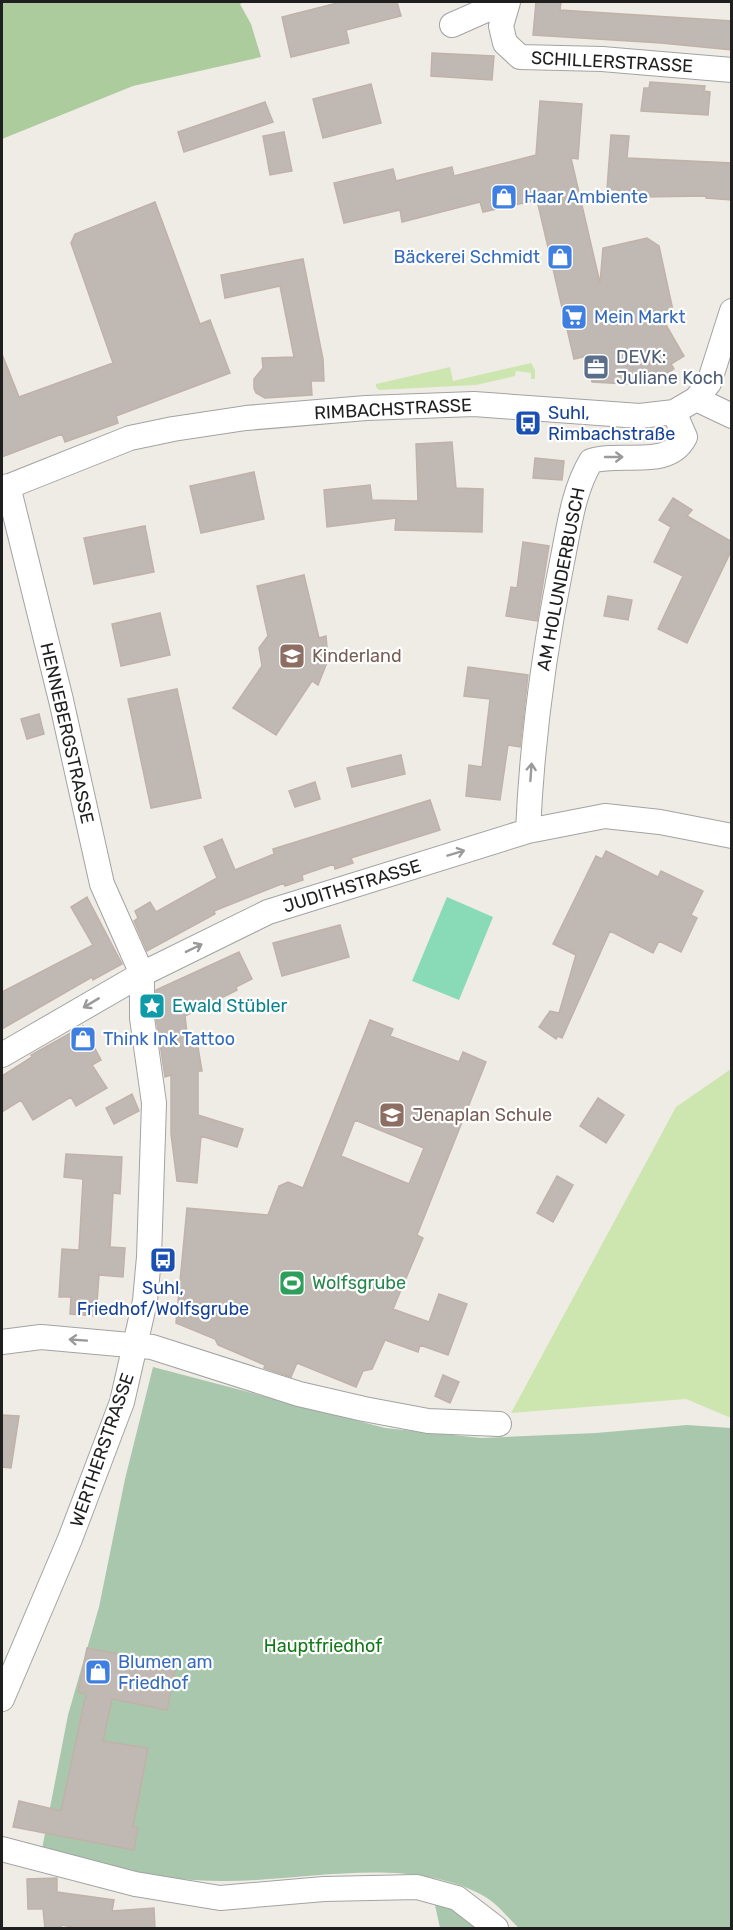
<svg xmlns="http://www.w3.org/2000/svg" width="733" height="1930" font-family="Rubik,sans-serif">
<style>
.grass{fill:#cde6af}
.forest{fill:#adcc9d}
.cemetery{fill:#a9c7ac}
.pitch{fill:#89dab7}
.building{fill:#c0b8b3;stroke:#c0b2a9;stroke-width:1.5;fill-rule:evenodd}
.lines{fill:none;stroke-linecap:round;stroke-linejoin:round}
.minor-casing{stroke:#a3a3a3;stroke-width:26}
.minor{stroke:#fff;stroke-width:24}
.oneway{stroke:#9a9a9a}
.labels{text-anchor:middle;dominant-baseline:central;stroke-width:4.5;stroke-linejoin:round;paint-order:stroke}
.street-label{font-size:18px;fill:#1f1f1f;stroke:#fff}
.shop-label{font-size:18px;fill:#366cbe;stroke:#fff;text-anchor:start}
.service-label{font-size:18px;fill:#4e5e75;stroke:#fff;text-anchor:start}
.transit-label{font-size:18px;fill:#164399;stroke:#fff;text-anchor:start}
.education-label{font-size:18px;fill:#785e54;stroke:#fff;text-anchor:start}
.culture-label{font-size:18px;fill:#0d838f;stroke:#fff;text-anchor:start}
.leisure-label{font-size:18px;fill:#27864d;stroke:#fff;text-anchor:start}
.park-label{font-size:18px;fill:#127916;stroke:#fff}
</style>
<rect width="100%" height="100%" fill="#efece6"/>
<path class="grass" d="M531,363L535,370V379H531V373L516,371L515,376L476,385L379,390L376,387V384L450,367L453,381Z
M731,1069V1418L686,1399L511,1413L676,1107Z"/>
<path class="forest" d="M2,2H244L240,4L251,24L261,57L133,86L2,139Z"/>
<path class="cemetery" d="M153,1367L385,1428L482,1438L596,1433L687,1425L731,1428V1928H519C508,1918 496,1902 482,1895C404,1854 305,1882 221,1881C157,1881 103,1865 42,1849L68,1715L99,1607L125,1479Z
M435,1905H453L482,1928H440Z"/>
<path class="pitch" d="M447,897L493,917L459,1000L412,981Z"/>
<path class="building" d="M341,2H397L401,16L346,30L349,43L291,57L282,17Z
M536,2H561L560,10L732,21V50L661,43L533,35Z
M432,53L494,56L492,80L431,76Z
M650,82L705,86L704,91L710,92L708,115L641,111L644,88H649Z
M371,84L381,123L323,138L313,99Z
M540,101L582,104L578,159L571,158L600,283L603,248L647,238L659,246L674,315L662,318L684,356L671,364L674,369L646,385L592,382L587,356L574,359L537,200L483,212L480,202L402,222L400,210L344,223L334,183L393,169L396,181L452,167L454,176L536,155Z
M265,102L273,122L184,152L178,132Z
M284,132L292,171L270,175L263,136Z
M611,135L629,136L627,158L732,163V200L706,198V196L642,197V193L607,189Z
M155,202L200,324L210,320L230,373L116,416L118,423L65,442L62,434L2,457V354L19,397L113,363L71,243L75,234Z
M303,259L323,359L324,381H311L312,395L265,398L256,393L254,388V379L263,368L262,358L294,357L280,286L225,298L221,275Z
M452,442L456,488L483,489L482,532L395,530L396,518L327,527L324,490L370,485L372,500L418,501L416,444Z
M535,458L564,461L562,480L533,478Z
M254,472L264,519L201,533L190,486Z
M673,498L692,510L687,516L732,542V549L687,643L658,629L683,576L654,562L671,527L659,520Z
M145,526L154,572L94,584L84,538Z
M523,542L549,546L537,621L506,616L511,587L517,588Z
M304,575L319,638L326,636L328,660L318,685L312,681L276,735L233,708L262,666L259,648L268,636L257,586Z
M608,596L632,600L628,620L604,616Z
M160,613L170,655L121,666L112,624Z
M468,667L528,675L520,747L508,745L500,800L466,796L469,765L482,767L490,699L464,696Z
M177,689L201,798L151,808L128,699Z
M39,714L44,734L27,739L21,719Z
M401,755L405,774L352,787L347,768Z
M315,782L320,799L295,807L289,791Z
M430,800L440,830L351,858L353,863L335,869L334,864L302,875L303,880L285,886L284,883L214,911L215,914L147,951L134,921L138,918L135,911L150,902L156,912L217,878L204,847L222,839L235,870L274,854L273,849Z
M606,851L658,877L661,871L703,891L691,915L697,918L681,952L659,941L653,953L610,931L562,1038L558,1036L556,1039L539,1027L550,1011L559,1013L576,955L553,944L596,856L602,859Z
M87,897L122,964L93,980L92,977L2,1029V992L93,945L71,907Z
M340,925L349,957L282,976L273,943Z
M239,952L252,979L236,987L237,990L185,1016L188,1042L197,1041L202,1071H198V1115L243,1129L237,1147L201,1136L197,1183L177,1181L171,1134V1075L165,1077L156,1017V990Z
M370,1020L393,1029L390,1036L459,1062L463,1052L486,1062L417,1235L423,1238L393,1309L429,1322L439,1294L467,1304L448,1355L420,1345L418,1352L385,1340L372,1369L363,1371L356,1387L297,1363L291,1377L264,1368L265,1365L218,1345L215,1339L176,1323L187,1208L268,1215L279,1186L288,1182L303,1188ZM355,1120L424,1148L409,1184L341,1156Z
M83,1026L101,1060L92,1065L107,1088L76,1106L71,1097L33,1120L21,1100L2,1112V1076L32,1057L31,1055Z
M132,1094L139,1111L114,1124L106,1108Z
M598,1098L624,1115L606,1143L580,1126Z
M66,1154L122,1157L120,1194L113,1193L110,1247L125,1248L123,1277L99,1275L96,1316L70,1314L71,1297H59L62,1249L79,1250L83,1179L64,1177Z
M557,1176L573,1185L553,1222L537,1213Z
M443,1375L459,1382L450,1403L435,1396Z
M2,1415L19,1416L11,1468L2,1467Z
M87,1648L176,1665L167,1710L112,1699L103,1741L148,1748L133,1827L138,1828L134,1850L13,1827L19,1801L61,1811L86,1694L78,1692Z
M57,1878V1892L114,1900L112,1911L154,1908L155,1929H85L61,1925L62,1929H45L43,1909H28L27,1879Z"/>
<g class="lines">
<defs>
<path id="minor" d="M508,2L501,26L505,43L520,57L602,59L732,70
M452,25L504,2
M696,399L732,416
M2,489L130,438L173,429L246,418L366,408L474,404L640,416L674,412L696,399L709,383L732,311
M528,831C532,740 544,651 562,562C569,528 573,491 591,461C623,451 668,470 685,437L674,412
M2,1055L142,974L268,912L528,831L605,816L660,822L732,836
M2,1342L41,1337L152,1347L299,1394L364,1409L428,1421L499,1424
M2,1699L70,1539L122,1402L145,1301L149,1257L154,1103L142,1018V974L102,884L61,700L8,486
M2,1849L135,1884L220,1898L324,1889L417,1887L457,1898L496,1928"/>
</defs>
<use href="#minor" class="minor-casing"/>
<use href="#minor" class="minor"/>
</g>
<defs><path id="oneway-shaft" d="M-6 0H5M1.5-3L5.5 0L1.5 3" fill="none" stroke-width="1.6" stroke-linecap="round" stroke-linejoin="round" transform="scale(1.5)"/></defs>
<g class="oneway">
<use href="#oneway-shaft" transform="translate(614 457)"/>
<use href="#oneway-shaft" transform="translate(531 772) rotate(-86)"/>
<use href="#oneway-shaft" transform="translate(456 853) rotate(-17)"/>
<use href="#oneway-shaft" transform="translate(194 948) rotate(-26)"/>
<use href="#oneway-shaft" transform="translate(91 1003) rotate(149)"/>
<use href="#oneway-shaft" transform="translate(78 1340) rotate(-176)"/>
</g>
<defs>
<symbol id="shop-square" viewBox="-11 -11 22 22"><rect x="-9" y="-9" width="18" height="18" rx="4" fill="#3f7fe0" stroke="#fff"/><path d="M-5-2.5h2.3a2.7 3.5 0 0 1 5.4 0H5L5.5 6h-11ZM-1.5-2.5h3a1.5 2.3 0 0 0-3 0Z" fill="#fff"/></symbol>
<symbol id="supermarket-square" viewBox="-11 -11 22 22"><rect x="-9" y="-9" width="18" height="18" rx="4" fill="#3f7fe0" stroke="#fff"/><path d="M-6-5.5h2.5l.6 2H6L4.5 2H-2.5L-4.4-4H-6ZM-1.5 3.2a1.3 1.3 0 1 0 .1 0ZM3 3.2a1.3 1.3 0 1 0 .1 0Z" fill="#fff"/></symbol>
<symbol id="office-square" viewBox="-11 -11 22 22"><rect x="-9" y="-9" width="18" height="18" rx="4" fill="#5c6f8a" stroke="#fff"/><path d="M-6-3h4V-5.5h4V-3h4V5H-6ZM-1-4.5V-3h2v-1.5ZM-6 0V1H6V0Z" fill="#fff"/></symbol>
<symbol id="bus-square" viewBox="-11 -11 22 22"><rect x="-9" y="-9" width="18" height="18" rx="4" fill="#1a4fb4" stroke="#fff"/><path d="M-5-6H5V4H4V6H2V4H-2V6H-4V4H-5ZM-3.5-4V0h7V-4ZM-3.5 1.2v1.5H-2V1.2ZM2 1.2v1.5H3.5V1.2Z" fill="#fff"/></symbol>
<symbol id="school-square" viewBox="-11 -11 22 22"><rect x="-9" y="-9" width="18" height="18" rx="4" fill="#8d6e63" stroke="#fff"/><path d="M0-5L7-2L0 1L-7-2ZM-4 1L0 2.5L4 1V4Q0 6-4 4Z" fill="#fff"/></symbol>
<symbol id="sight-square" viewBox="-11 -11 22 22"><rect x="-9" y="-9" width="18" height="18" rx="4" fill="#0f9aa8" stroke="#fff"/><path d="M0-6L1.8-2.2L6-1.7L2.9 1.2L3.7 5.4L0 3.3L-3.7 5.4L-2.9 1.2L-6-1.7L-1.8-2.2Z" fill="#fff"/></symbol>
<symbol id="stadium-square" viewBox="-11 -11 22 22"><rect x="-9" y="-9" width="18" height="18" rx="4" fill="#2e9e5b" stroke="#fff"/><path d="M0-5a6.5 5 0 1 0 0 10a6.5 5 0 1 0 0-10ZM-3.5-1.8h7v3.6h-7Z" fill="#fff"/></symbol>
</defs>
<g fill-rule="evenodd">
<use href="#shop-square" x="489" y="182" width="30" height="30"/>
<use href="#shop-square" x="545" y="242" width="30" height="30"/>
<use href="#supermarket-square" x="559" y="302" width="30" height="30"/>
<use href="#office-square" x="581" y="352" width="30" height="30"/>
<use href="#bus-square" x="513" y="408" width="30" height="30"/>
<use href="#school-square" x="277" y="641" width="30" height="30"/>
<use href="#sight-square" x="137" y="991" width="30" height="30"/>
<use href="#shop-square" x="68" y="1024" width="30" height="30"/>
<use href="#school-square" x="377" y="1100" width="30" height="30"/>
<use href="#bus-square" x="148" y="1245" width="30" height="30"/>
<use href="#stadium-square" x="277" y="1268" width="30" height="30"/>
<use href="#shop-square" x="83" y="1657" width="30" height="30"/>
</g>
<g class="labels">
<g class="street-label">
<text transform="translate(612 62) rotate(3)">SCHILLERSTRASSE</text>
<text transform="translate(393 409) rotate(-3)">RIMBACHSTRASSE</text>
<text transform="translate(561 579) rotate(-79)">AM HOLUNDERBUSCH</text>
<text transform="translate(67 733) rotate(77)">HENNEBERGSTRASSE</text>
<text transform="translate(352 886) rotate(-17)">JUDITHSTRASSE</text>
<text transform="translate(102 1450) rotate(-71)">WERTHERSTRASSE</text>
</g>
<g class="shop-label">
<text x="524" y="197">Haar Ambiente</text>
<text x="540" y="257" text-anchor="end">Bäckerei Schmidt</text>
<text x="594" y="317">Mein Markt</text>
<text x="103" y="1039">Think Ink Tattoo</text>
<text x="118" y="1662">Blumen am<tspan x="118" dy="21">Friedhof</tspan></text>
</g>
<g class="service-label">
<text x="616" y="357">DEVK:<tspan x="616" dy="21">Juliane Koch</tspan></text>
</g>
<g class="transit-label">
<text x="548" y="413">Suhl,<tspan x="548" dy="21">Rimbachstraße</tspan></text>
<text x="163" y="1288" text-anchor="middle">Suhl,<tspan x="163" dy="21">Friedhof/Wolfsgrube</tspan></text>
</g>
<g class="education-label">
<text x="312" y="656">Kinderland</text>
<text x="412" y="1115">Jenaplan Schule</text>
</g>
<g class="culture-label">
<text x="172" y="1006">Ewald Stübler</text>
</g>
<g class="leisure-label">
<text x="312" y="1283">Wolfsgrube</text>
</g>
<g class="park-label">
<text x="323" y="1646">Hauptfriedhof</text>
</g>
</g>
<rect width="733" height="1930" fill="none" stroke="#1f1f1f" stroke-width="6"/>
</svg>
